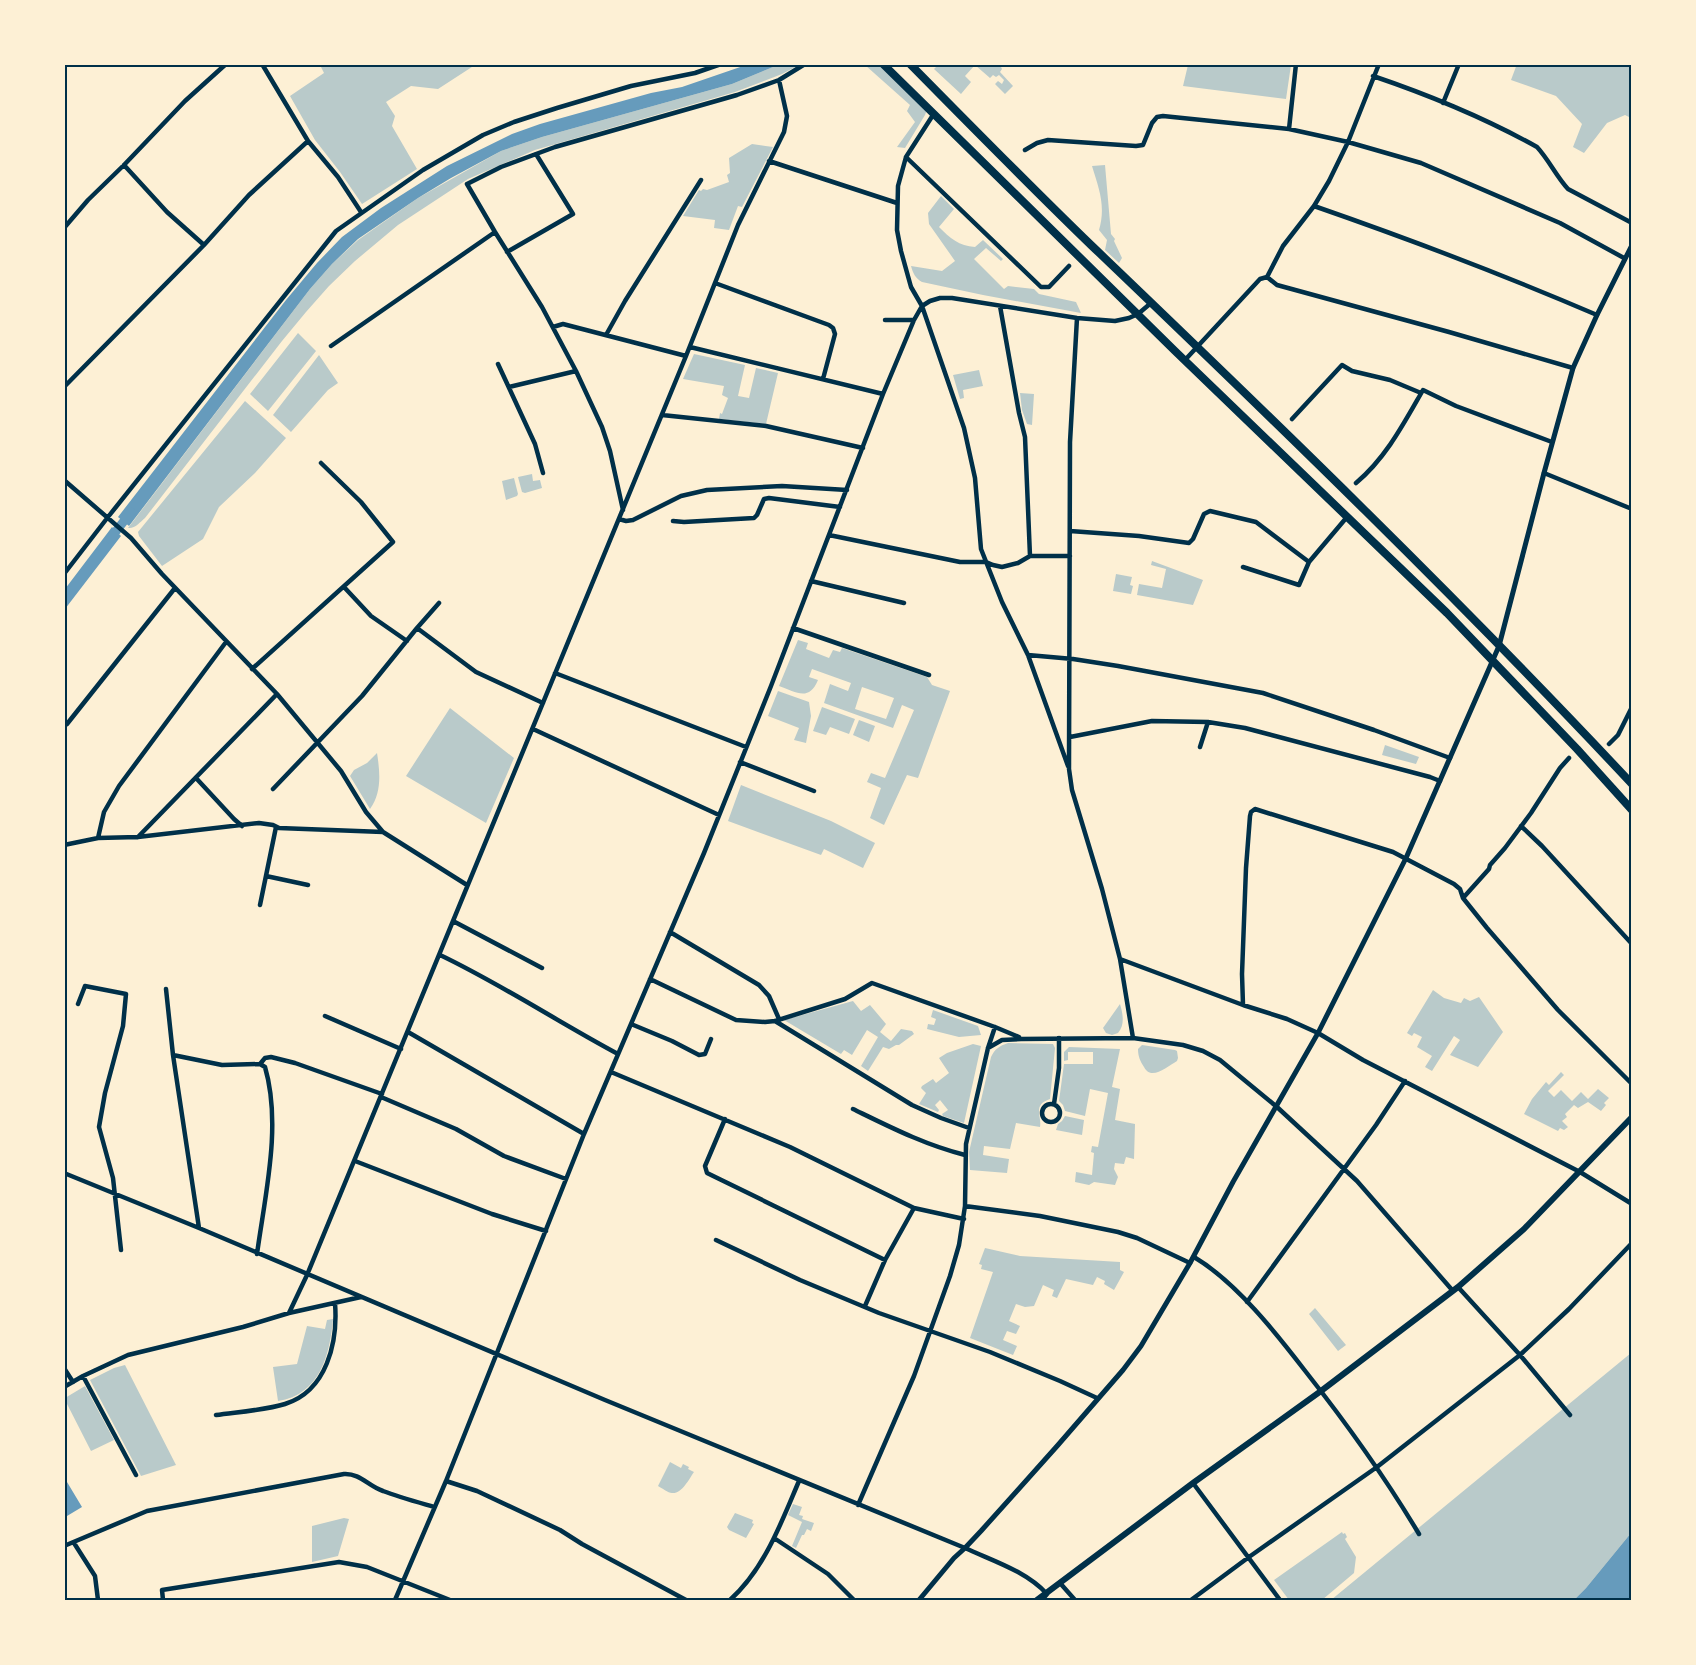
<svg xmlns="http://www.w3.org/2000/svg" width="1696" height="1665" font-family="'IBM Plex Sans',sans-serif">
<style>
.green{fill:#b9caca;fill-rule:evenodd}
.water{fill:#669bbc}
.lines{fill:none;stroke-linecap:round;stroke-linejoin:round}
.canal{stroke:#669bbc;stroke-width:9}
.minor{stroke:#003049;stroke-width:4.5}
.tertiary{stroke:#003049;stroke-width:5}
.secondary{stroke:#003049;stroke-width:6}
.trunk{stroke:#003049;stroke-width:8}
.neatline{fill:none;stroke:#003049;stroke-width:2}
</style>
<rect width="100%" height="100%" fill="#fdf0d5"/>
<path class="green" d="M1517,64L1628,65L1631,68V118L1625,115L1607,123L1584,153L1573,147L1582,124L1556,96L1511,80Z
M320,65H319H475L438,89L411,86L386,102L395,116L392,126L417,169L362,204L340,172L315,140L290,96L324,73Z
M778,65H799L782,74L735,92L535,150L468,179L398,225L355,261L329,286L306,312L282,341L145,518C140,522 135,529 128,528L310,289L332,264L358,240L418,198L501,151L542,137L732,84Z
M865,65H884L928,107L925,115L905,148L897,147L915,122L907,111L910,105Z
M938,65H1000L1002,69L1000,72L1013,86L1005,94L995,84L998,81L1002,84L1004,80L999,75L996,77L993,75L990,78L975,65L965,76L971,82L961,94L934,69Z
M1188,65H1291L1286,99L1183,86Z
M752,144L773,147L742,207L738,206L729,230L714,228L715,220L683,216L699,190L701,191L703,189L707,190L729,182L727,175L730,173L729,158Z
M1105,165L1111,234L1115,239L1114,241L1122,258L1119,263L1105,250L1107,240L1099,230C1106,206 1099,189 1092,166Z
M941,196L954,209L939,227C950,238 959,246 975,247L983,240L1003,259L1001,261L986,248L974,259L1004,289L1008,286L1034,289L1039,294L1076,302L1081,313L983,295L922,282C915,278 913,273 911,266L942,271L955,261L929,224L928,213Z
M298,333L316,351L268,411L250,394Z
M694,354L745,365L738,396L749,398L756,368L778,373L766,424L719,419L720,413L722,414L728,398L722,395L724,386L683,379Z
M319,355L338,383L328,390L291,432L273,415Z
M979,370L983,386L963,390L964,398L960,399L953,375Z
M1020,393L1034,394L1032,425L1027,424L1022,410Z
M245,401L286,438L255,473L219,507L203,539L162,566L139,536L138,532Z
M532,474L533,481L540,480L542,488L525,493L522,492L518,477Z
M514,478L518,494L517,496L506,500L502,481Z
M1152,561L1203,580L1193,605L1137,595L1139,584L1162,588L1166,569L1151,565Z
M1116,574L1132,577L1130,585L1133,586L1131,594L1113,591Z
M798,640L808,643L806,649L829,658L833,650L840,652L842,648L927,677L932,685L950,691L918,778L907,775L884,825L870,818L881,788L867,782L871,773L885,778L914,710L902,705L893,728L824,703L830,684L848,691L851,683L812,669L809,677L818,680C809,702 796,692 779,686ZM862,687L894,698L886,719L855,709Z
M778,691L809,702L811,716L806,743L794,740L799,728L768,716Z
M822,707L855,719L849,734L830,727L826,735L813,731Z
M450,708L514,758L486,823L406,776Z
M859,720L875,726L869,742L853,735Z
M1385,745L1419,757L1416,764L1382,755Z
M377,753C380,772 382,793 370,809L350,776L354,770L367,763Z
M741,785L831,821L875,843L863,868L824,849L821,855L728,821Z
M1433,990L1444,998L1461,1003L1464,998L1470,1001L1479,997L1503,1032L1478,1067L1450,1055L1460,1040L1454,1036L1432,1071L1425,1067L1432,1056L1417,1047L1422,1037L1414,1033L1412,1036L1407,1033Z
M853,1001L861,1011L870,1005L886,1024L880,1032L891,1041L901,1029L912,1031L914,1034L899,1045H896L889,1049L883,1047L868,1071L861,1066L878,1037L867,1030L852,1055L844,1050L841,1054L784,1020Z
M1120,1004C1123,1014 1125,1025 1118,1033L1112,1035L1106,1033L1103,1028Z
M933,1010L978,1026L981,1035L959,1037L927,1029L928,1024L934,1025L936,1019L931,1017Z
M1008,1043L1053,1044L1055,1048L1050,1099C1032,1105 1042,1116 1040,1127L1016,1123L1010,1149L984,1146L983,1155L1009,1159L1007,1173L970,1170L969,1152L991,1057C995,1049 999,1046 1008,1043Z
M973,1044L981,1046L964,1123L943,1116L942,1114L948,1110L940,1100L935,1105L939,1110L938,1112L919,1104L926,1093L921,1088L922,1086L933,1079L936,1083L949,1073L939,1058L947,1053Z
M1142,1045L1175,1050L1177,1051L1178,1058L1177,1061C1167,1067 1151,1081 1144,1067C1140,1061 1138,1056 1138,1049Z
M1069,1047L1120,1049L1112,1087L1120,1089L1115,1120L1135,1124L1134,1159L1126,1157L1124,1164L1115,1163L1114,1169L1118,1177L1115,1185L1094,1182L1089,1185L1075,1182L1076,1172L1092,1175L1094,1153L1091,1152L1092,1146L1098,1147L1108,1093L1090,1089L1085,1116L1065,1111L1063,1105L1059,1101L1064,1064H1093V1052H1068V1060L1064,1061V1052Z
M1561,1072L1564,1075L1548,1091L1554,1097L1561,1090L1572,1101L1581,1092L1588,1099L1598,1089L1609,1098L1604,1103L1606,1105L1601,1111L1588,1102L1578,1108L1574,1105L1565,1114L1567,1117L1562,1121L1568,1127L1564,1130L1560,1128L1558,1131L1524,1114L1532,1099L1546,1082L1549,1085Z
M1065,1116L1084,1120L1082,1135L1056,1130L1058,1124L1062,1121Z
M985,1248L1020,1256L1120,1262V1270L1124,1272L1114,1290L1104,1284L1105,1281L1097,1277L1093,1285L1066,1279L1057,1298L1052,1296L1054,1290L1043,1285L1034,1306L1025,1307L1016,1304L1009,1321L1020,1326L1016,1334L1007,1331L1003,1340L1017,1346L1013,1355L970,1338L993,1272L981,1269L982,1265L979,1264Z
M1315,1308L1346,1345L1338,1351L1309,1314Z
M333,1319C330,1354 320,1395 278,1401L273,1367L297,1364L307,1326L325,1329L327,1320Z
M1631,1353V1533L1586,1588L1574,1600H1331Z
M125,1365L176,1465L141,1476L90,1380L114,1368Z
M85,1386L114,1440L91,1451L65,1400V1398Z
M670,1462L681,1468L683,1464L689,1467L688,1469L694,1472C689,1479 682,1494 672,1493C668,1493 662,1488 658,1486Z
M793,1504L802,1507L799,1515L803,1516L802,1519L814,1523L811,1531L807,1529L804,1535H802L796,1548L792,1546L802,1522L788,1515Z
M735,1513L753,1520L752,1523L754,1524L746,1538L729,1530L727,1527Z
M344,1518L349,1519L338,1556L312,1562V1526Z
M1342,1532L1343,1534L1345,1533L1347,1537L1345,1539L1356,1557L1354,1573L1322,1600H1289L1274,1580Z"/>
<path class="water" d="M749,64L778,65L732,84L542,137L501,151L451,178L418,198L358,239L332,264L310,289L129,526L118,517L286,300L317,263L342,237L381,208L447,166L512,134L540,124L651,93L682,87Z
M112,527L121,536L65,609V589Z
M64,1477L82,1507L67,1516L65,1511Z
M1631,1533V1600H1574L1586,1588Z"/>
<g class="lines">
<path class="canal" d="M110,539L131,512"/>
<path class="minor" d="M1373,76C1429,95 1485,118 1537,147C1549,160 1556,176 1568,189L1632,223
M1443,103L1459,64
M933,115L906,157L898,186L897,230L901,251L911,287L922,306L964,428L975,478L981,549L1002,602L1028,655L1068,766
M1289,129L1296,64
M308,141L338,177L361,212
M1025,150L1037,143L1048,140L1136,146L1143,145L1152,123L1157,117L1163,116L1289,129L1348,142L1421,163L1560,223L1624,258
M906,157L1041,287H1049L1069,266
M769,161L897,203
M124,165L167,212L204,245
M1314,206C1409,239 1504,275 1597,315
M64,228L88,200L124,165L185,101L226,64
M507,252L573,214L536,154
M1267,277L1277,285L1449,332L1573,368
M715,283L829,325L833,328L835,334L823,379
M1077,318L1070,442L1069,769L1072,790L1102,889L1120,959L1133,1038
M885,320H914
M553,327L563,324L686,356
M606,335L625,301L701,180
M331,346L495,232
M690,347L883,394
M1185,360L1260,279L1267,277L1283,246L1314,206L1329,181L1348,142L1379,64
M498,364L535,444L543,473
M64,387L204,245L249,195L308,141L262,64
M509,387L576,371
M662,415L766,426L863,448
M1292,419L1342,365L1352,371L1390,380L1421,393
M1544,473L1632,509
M64,480L131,538L162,574L277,694L341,771L366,812L383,832L467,885
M1356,483C1386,458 1404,423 1423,390L1456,406L1552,442
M623,510L610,451L602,427L576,371L542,307L495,232L467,184L501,167L555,147L737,95L779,80L805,64
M619,519L626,521L633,520L681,496L707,490L782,486L847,490
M673,521L684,522L754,518L757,515L764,499L769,498L840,507
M1070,531L1139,536L1189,543L1193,539L1204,514L1210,511L1256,522L1309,562
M829,535L960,562H986L993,565L1002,567L1018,563L1030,556L1025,437L1019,413L1000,306
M1030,556H1070
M1243,567L1299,585L1309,562L1347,517
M64,574L108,517L336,231L423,170L483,135L514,122L557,108L631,86L695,73L721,64
M811,581L904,603
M344,587L371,616L407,641
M417,628L439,603
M793,628L929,675
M1028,655L1073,659L1118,666L1263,693L1374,730L1450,758
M252,669L393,542L361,502L321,463
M555,673L746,747
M67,724L175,588
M533,729L719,815
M1070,737L1152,721L1208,722L1245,728L1430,777L1440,781
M1609,744L1618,735L1632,707
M1200,747L1208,722
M740,762L814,791
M196,778L234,819L242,826
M273,789L362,696L417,628L476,672L543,703
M1521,826L1542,846L1632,944
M138,837L277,694
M98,838L104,812L119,786L226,642
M64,845L98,838L138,837L259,823L273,825L279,828L383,832
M266,876L308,885
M1463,898L1489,869L1490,865L1505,848L1531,813L1560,768L1569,758
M260,905L276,827
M453,921L542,968
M670,932L759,985L769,996L779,1019
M440,955C501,984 558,1022 618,1054
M1120,959L1243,1005L1287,1019L1318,1033L1363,1060L1580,1172L1632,1204
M650,979L736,1020L765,1022L775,1021L912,1105L941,1118L969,1128
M166,989L173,1055L199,1228
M78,1004L85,986L126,994L123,1026L105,1093L99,1127L113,1178L121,1250
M1243,1005L1242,974L1246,868L1250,816L1251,812L1255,809L1393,852L1454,884L1460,889L1463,898L1487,928L1558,1010L1632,1084
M325,1016L401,1049
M775,1021L845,999L872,983L995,1027L1019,1037
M631,1024L672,1041L699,1055L705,1054L711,1039
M408,1032L584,1134
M988,1048L1002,1040L1021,1039L1133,1038L1183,1045L1203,1051L1220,1060L1277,1107L1357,1181L1453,1291
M173,1055L222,1065L260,1064L265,1067C282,1125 265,1195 257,1254
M260,1064L265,1058L271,1057L295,1063L382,1094
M611,1072L790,1147L914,1208L964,1219
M381,1097L456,1129L504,1156L566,1179
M1042 1113a9 9 0 1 1 18 0a9 9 0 1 1-18 0Z
M1054,1104L1059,1068V1038
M853,1109C890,1127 925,1145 965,1155
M725,1119L705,1166L707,1173L885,1260L914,1208
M355,1161L492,1214L546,1231
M64,1173L199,1228L605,1400L965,1548C993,1561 1026,1571 1047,1594L1042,1600
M965,1206L1040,1216L1118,1232L1137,1238L1190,1263
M716,1240L800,1280L879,1313L990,1352L1060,1381L1097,1398
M1194,1257C1236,1282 1276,1333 1306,1372C1347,1424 1385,1477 1419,1534
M1458,1287L1520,1355L1570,1415
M1247,1302L1376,1125L1405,1081
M865,1306L885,1260
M289,1313L307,1275L686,356L738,225L784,132L787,116L779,80
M64,1368L73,1382
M83,1376L136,1475
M64,1387L83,1376L128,1355L243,1327L289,1313L361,1297
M216,1415C237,1412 266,1410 285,1404C327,1391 338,1342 335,1303
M446,1481L477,1491L560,1530L582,1544L686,1600
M1193,1483L1280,1600
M858,1505L914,1376L950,1276L959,1245L965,1206L966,1144L988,1048L995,1027
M774,1538L828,1574L854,1600
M74,1543L95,1576L98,1600
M64,1546L147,1511L344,1474C360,1473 368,1486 383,1491C399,1497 417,1502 434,1507
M1060,1583L1075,1600
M163,1600L162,1590L339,1562L367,1567L450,1600
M395,1600L446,1481L584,1134L704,853L771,686L883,394L914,320L922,306L930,301L940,298H952L1077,318L1115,321L1129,318L1138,314L1151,303
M730,1600C765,1568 781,1523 799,1481
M1191,1600L1249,1557L1377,1467L1520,1355L1569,1309L1632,1243"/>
<path class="tertiary" d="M919,1600L954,1558L965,1548L981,1531L1058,1445L1123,1370L1141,1346L1190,1263L1233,1182L1318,1033L1406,858L1499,646L1544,473L1573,368L1597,315L1632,245"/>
<path class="secondary" d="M1037,1600L1193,1483L1321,1391L1458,1287L1524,1229L1632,1117"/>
<path class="trunk" d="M883,64L1175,351L1447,613L1577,749L1632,810
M910,64C970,125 1030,186 1091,245C1275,421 1458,598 1632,784"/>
</g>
<rect width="1696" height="1665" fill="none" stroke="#fdf0d5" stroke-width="132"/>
<rect x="66" y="66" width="1564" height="1533" class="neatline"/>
</svg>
